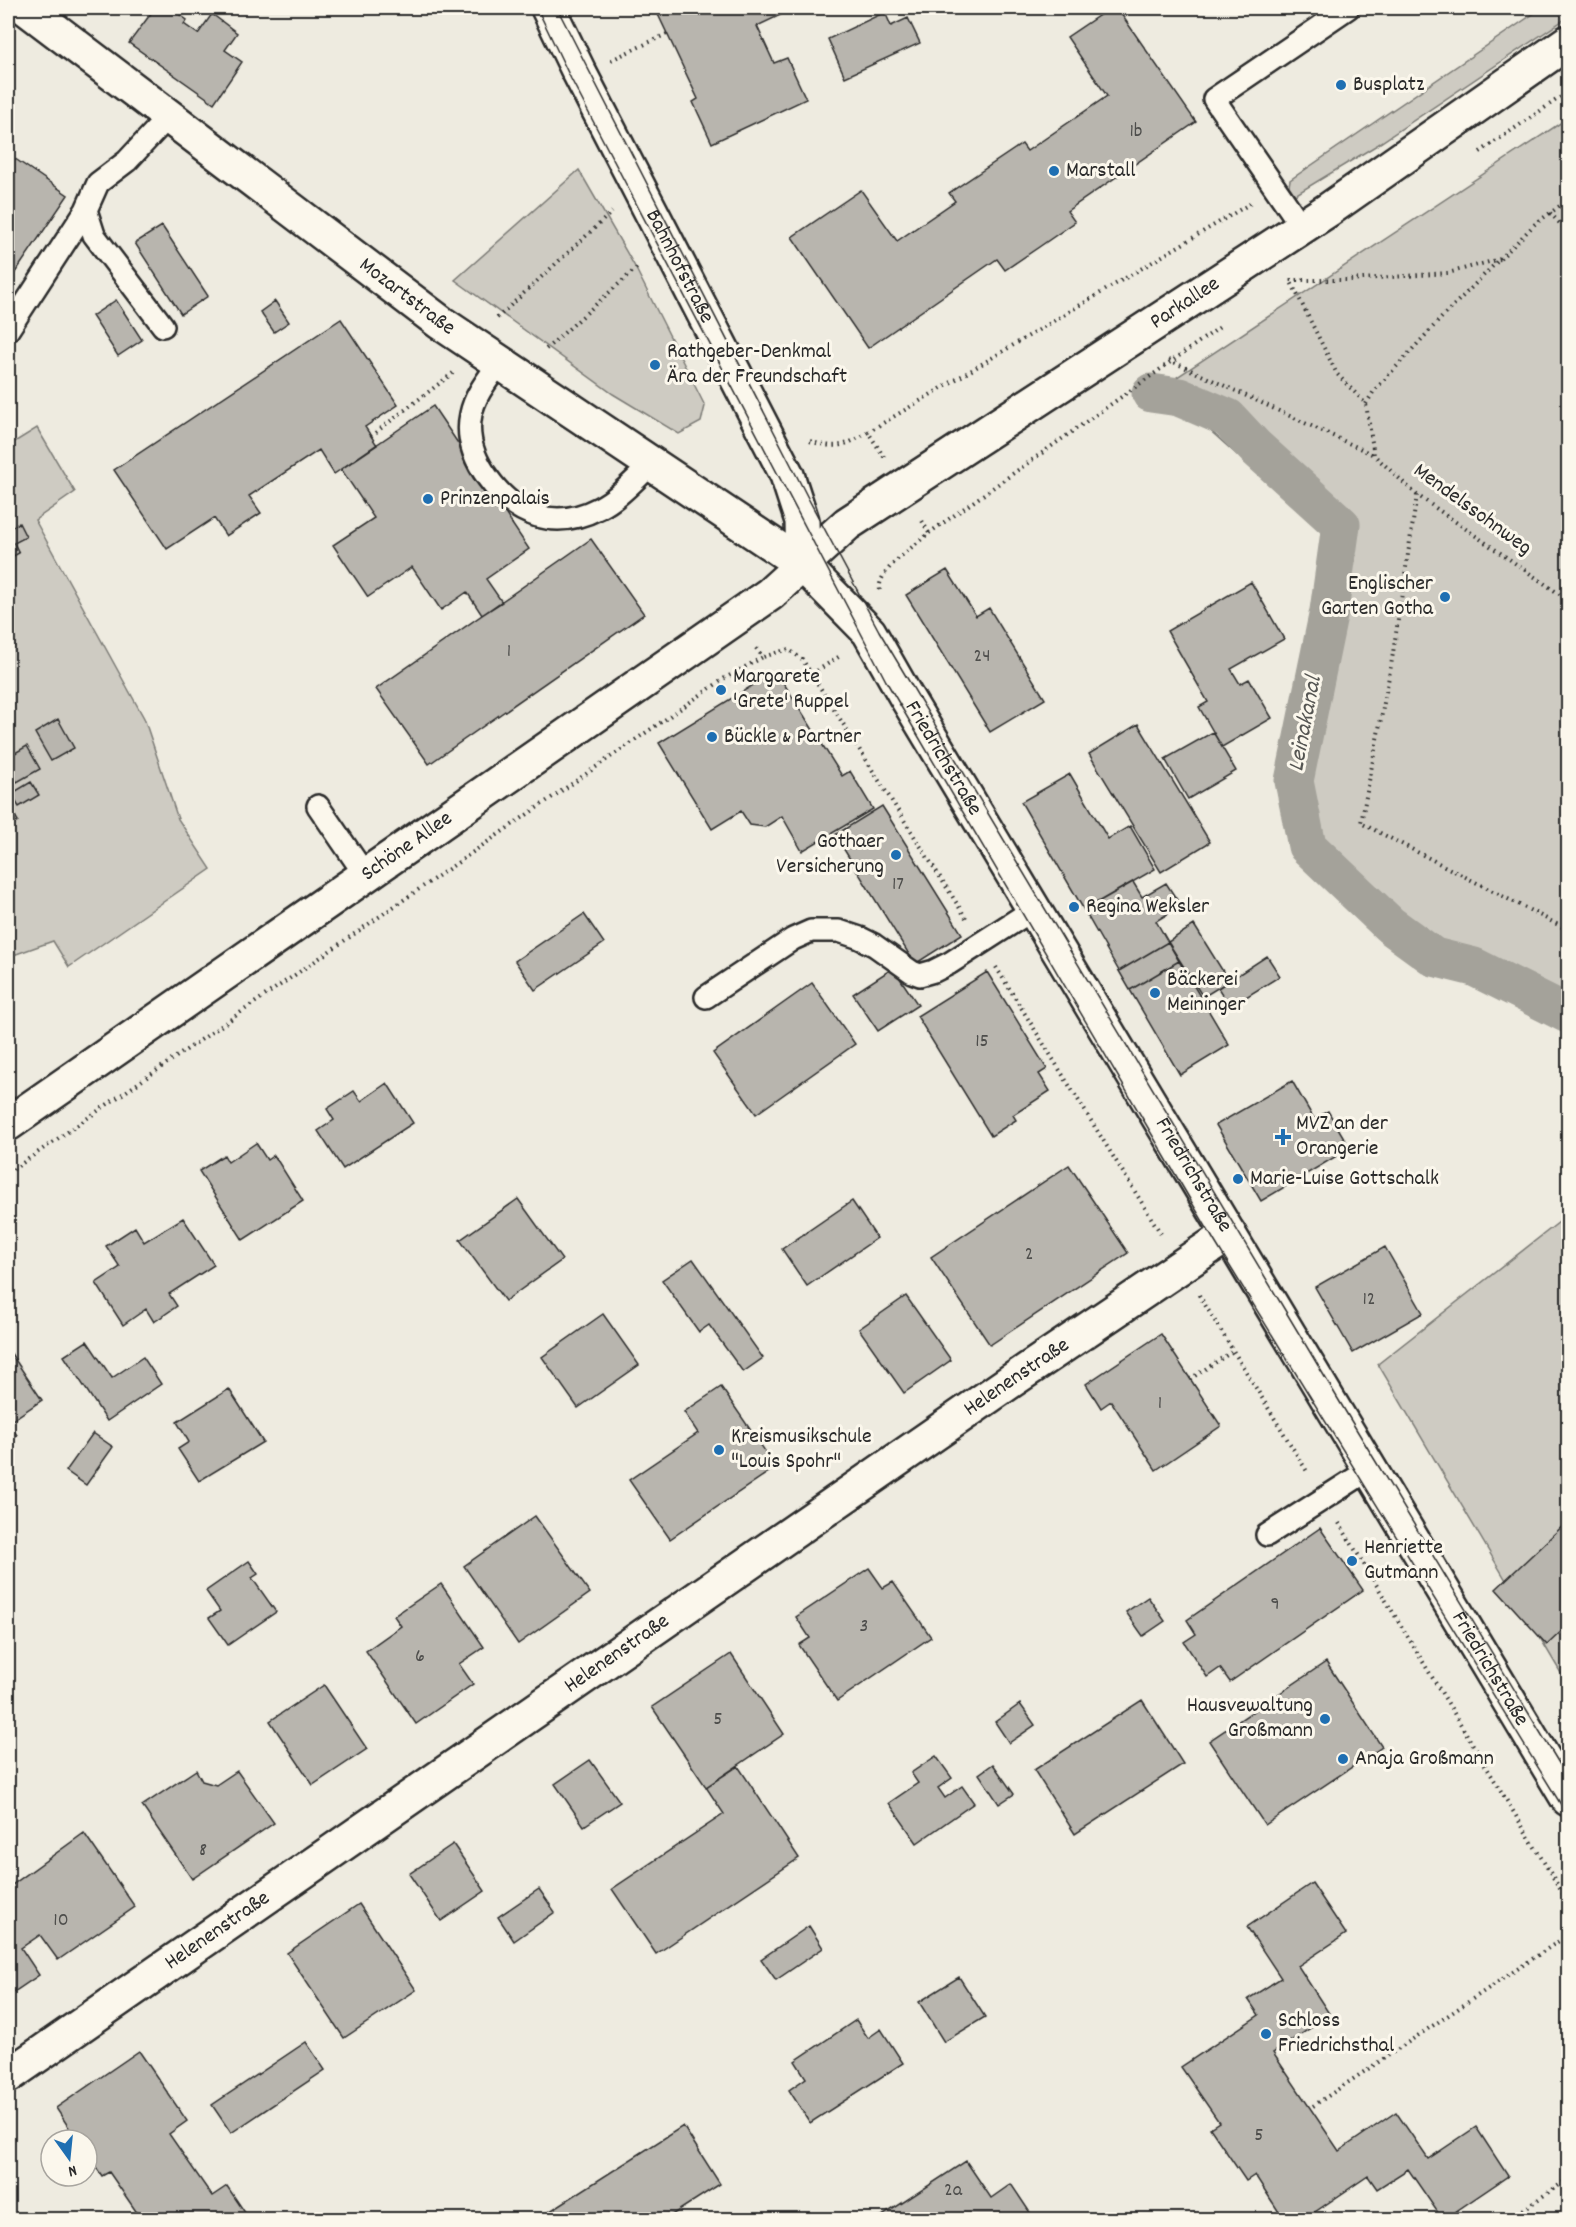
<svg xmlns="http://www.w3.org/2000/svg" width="1576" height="2227" font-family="Dekko,sans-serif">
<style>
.green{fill:#cecbc2;stroke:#7c7b76;stroke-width:1.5}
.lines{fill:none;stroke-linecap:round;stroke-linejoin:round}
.canal{stroke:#a4a29a;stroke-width:39}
.building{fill:#b8b5ae;stroke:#2b2b2b;stroke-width:1.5}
.service-casing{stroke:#2b2b2b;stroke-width:26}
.minor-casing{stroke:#2b2b2b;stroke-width:38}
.path{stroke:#2b2b2b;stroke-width:4;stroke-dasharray:1.5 4.5;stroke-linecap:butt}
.service{stroke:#fbf7ec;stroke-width:21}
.minor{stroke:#fbf7ec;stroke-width:33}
.tram{stroke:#2b2b2b;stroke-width:1.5}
.poi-dot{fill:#1f6fb2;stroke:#fbf7ec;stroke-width:2}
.labels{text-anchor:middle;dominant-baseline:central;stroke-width:6;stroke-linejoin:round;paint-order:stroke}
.number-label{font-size:20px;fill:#4e4e4c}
.poi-label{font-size:22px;fill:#2b2b2b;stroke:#fbf7ec;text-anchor:start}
.street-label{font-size:22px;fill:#2b2b2b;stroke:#fbf7ec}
.water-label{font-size:24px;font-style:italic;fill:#555552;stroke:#fbf7ec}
</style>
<rect width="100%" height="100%" fill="#eeebe0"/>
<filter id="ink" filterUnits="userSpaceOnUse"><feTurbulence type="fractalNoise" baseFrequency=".0167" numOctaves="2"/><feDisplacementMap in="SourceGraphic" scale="12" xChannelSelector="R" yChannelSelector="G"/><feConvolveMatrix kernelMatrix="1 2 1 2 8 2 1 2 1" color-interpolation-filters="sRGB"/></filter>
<g filter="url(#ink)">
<path class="green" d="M1542,8H1568V17L1377,145L1295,195L1289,186L1290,180Z
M1568,118V1023L1435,969L1304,848L1287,778L1314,657L1328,537L1162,387Z
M579,170L634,265L705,406L701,422L679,434L613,394L455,280Z
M37,428L75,492L35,520L144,718L178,819L211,869L69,967L53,941L8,957V446Z
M1568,1215V1685L1378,1364Z"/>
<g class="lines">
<path class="canal" d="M1151,393L1179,397L1228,418L1255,447L1341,525L1329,611L1294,781L1307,846L1390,925L1434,957L1474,967L1568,1014"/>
</g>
<path class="building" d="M155,8H170L187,20L184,24L198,34L212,14L237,33L225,50L242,62L214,103L129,43Z
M655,8H795L757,26L774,63L787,58L806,99L712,143L693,102L698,99Z
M1110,8H1117L1196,122L1067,211L1075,222L1039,247L1005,270L997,259L868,348L792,237L861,190L897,241L955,201L949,193L1022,144L1027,151L1107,96L1067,37Z
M885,12L891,26L908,18L920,43L845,77L828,39Z
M8,154L68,195L8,283Z
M162,226L208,296L181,314L135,243Z
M116,300L142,340L118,356L92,316Z
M275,301L289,322L274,332L260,312Z
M341,319L398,405L365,427L377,445L334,474L319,450L249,496L261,513L226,536L214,518L167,549L114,470Z
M433,406L529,549L486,579L502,602L482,615L467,592L441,610L412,567L368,597L333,545L374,518L341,469Z
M19,523L26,537L14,543L19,553L8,559V529Z
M591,539L644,614L429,764L376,689Z
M947,570L976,616L989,608L1045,699L990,732L906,595Z
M1251,582L1284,639L1231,669L1240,684L1249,679L1272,718L1222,747L1199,707L1208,702L1167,631Z
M776,671L842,776L850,771L873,809L802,851L782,816L765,827L750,825L741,811L712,829L659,743Z
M58,719L74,748L51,761L35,733Z
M1138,724L1210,842L1161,872L1089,754Z
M1213,732L1236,771L1188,799L1165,759Z
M27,746L40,769L17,782L8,766V757Z
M1070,774L1108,839L1130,826L1155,869L1084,910L1021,802Z
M31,782L39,795L19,807L11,794Z
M8,804L18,821L8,827Z
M882,806L962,934L915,964L835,835Z
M1133,882L1142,897L1166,883L1181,906L1156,921L1168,942L1119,971L1084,910Z
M584,914L604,943L535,990L515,961Z
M1194,925L1229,981L1203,997L1168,942Z
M1168,942L1179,961L1130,990L1119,971Z
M1267,956L1280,976L1230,1007L1218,988Z
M1179,961L1229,1045L1180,1075L1130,990Z
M893,968L918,1005L878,1031L853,994Z
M987,972L1047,1069L1039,1074L1050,1091L1013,1115L1016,1120L991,1136L917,1016Z
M812,983L855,1044L756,1114L713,1053Z
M1292,1081L1314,1119L1328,1111L1350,1148L1261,1201L1216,1125Z
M387,1083L413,1123L343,1169L318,1131L334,1120L327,1109L354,1091L361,1101Z
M256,1143L267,1160L274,1155L303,1201L243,1240L199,1171L224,1155L228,1162Z
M1069,1165L1128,1253L990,1345L931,1257Z
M518,1199L562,1260L505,1301L460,1240Z
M852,1201L877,1238L807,1286L782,1249Z
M183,1218L214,1265L169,1294L177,1306L154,1322L146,1309L123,1325L96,1283L120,1267L106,1246L135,1227L144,1242Z
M1385,1247L1423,1313L1353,1353L1315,1287Z
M693,1259L763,1358L743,1372L709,1325L699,1332L662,1280Z
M906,1296L951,1360L904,1393L859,1329Z
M603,1314L639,1365L578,1408L542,1357Z
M1161,1334L1221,1426L1156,1470L1111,1401L1101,1408L1086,1384Z
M87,1341L112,1378L143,1357L161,1384L107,1421L64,1356Z
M8,1349L42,1400L8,1423L17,1435L8,1441Z
M721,1387L776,1467L670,1539L629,1480L698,1433L684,1412Z
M229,1389L263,1442L199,1481L178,1449L189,1442L177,1422Z
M93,1433L113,1447L86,1485L66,1471Z
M535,1516L590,1593L518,1644L464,1566Z
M1568,1521V1625L1547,1645L1496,1589Z
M1320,1528L1363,1590L1230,1682L1220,1668L1207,1677L1184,1642L1196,1634L1187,1620Z
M249,1561L258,1574L252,1578L276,1612L228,1645L209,1618L220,1611L206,1591Z
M869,1568L883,1588L893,1582L931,1637L837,1701L799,1645L810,1638L796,1617Z
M441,1584L484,1647L459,1664L473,1684L416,1724L366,1651L401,1626L394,1616Z
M1148,1597L1165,1621L1143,1636L1126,1612Z
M731,1654L784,1734L706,1787L652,1707Z
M1326,1662L1382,1747L1265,1825L1209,1741Z
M324,1685L367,1749L313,1785L270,1721Z
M1142,1700L1183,1764L1075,1834L1034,1770Z
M1020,1704L1035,1725L1009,1743L995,1722Z
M936,1756L952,1778L938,1788L945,1798L962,1786L974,1803L917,1843L889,1803L918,1783L911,1773Z
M590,1760L620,1802L584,1826L555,1784Z
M993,1764L1014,1794L999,1804L979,1774Z
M738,1766L799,1858L656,1954L612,1889L724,1814L706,1787Z
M196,1770L202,1781L216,1785L237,1771L274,1823L192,1879L142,1806Z
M84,1833L135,1907L58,1960L40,1935L21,1948L39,1975L8,1996V1888Z
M453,1844L485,1891L441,1921L409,1874Z
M1312,1883L1346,1934L1298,1966L1330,2015L1273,2053L1339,2151L1396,2112L1428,2159L1476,2127L1508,2176L1443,2220L1408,2169L1377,2189L1368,2176L1303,2220H1284L1255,2175L1246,2181L1210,2128L1219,2122L1181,2067L1259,2015L1248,1999L1281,1978L1247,1927Z
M539,1889L555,1912L514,1941L498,1917Z
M359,1904L416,1990L344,2038L287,1953Z
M809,1926L823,1948L776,1980L761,1959Z
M959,1977L985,2017L944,2042L919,2002Z
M856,2020L868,2038L881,2029L903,2063L810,2123L789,2090L806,2078L795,2061Z
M306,2042L325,2070L231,2133L212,2105Z
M139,2051L187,2121L169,2134L212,2196L227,2186L250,2220H142L109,2172L102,2176L87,2154V2140H77L56,2108Z
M683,2126L720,2184L664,2220H536Z
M966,2161L991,2198L1011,2184L1035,2220H876Z"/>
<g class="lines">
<defs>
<path id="service" d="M1302,227L1214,99L1348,8
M163,326L94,235L86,210L98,183L127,161L169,116
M8,330L86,210
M500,362C489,378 475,394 471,414C466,437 474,459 488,478C515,516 555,531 599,508C619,498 635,479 652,464
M318,806L366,876
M706,997L793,939L811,931H839L860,938L874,945L912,972L920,975L934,971L950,963L1034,909
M1267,1535L1370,1469"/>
<g id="minor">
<path id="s1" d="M26,8L441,323L803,565L869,632L905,695L1568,1799"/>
<path id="s2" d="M548,8L579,72L787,475L802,521L803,565"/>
<path id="s3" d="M8,1124L770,594L847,524L1328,210L1568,42"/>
<path id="s4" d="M8,2076L1011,1381L1229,1234"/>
</g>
</defs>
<use href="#service" class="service-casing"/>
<use href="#minor" class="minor-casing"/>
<path class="path" d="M611,60L667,34
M1480,152L1568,92
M1550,213L1568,232
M1500,259L1448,273L1349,280H1290L1337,374L1366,404L1374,455L1417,495L1568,600
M497,318L612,212
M546,349L639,266
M1169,360L1374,455
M1366,404L1374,391L1444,315L1535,224L1568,200
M868,432L1251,203
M371,436L453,373
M810,441C836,450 846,446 868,432L884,457
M1417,495L1391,666L1361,823L1568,930
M929,533L1220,327
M880,590C876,571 915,546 929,533L920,517
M756,648L763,657L788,649L802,659L966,918
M812,674L840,656
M996,967L1163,1237
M8,1173L725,678L763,657
M1199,1295L1308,1473
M1190,1379L1233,1351
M1339,1523L1568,1902
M1313,2106L1568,1935
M1508,2220L1568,2179"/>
<use href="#service" class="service"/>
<use href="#minor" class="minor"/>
<path class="tram" d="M537,8L571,79L886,681L1215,1242L1568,1816
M557,8L808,498L879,631L1350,1419L1568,1778"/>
</g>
</g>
<g class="poi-dot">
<circle cx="1341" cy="85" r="6"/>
<circle cx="1054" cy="171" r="6"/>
<circle cx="655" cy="365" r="6"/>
<circle cx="428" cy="499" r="6"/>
<circle cx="1445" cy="597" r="6"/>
<circle cx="721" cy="690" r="6"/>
<circle cx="712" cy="737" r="6"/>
<circle cx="896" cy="855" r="6"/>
<circle cx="1074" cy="907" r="6"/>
<circle cx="1155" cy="993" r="6"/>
<path d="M1280 1128h6v6h6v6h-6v6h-6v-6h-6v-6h6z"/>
<circle cx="1238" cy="1179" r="6"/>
<circle cx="719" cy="1450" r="6"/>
<circle cx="1352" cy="1561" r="6"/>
<circle cx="1325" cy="1719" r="6"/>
<circle cx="1343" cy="1759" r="6"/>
<circle cx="1266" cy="2034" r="6"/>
</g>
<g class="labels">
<g class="number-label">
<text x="1136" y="132">1b</text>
<text x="509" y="652">1</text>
<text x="982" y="657">24</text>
<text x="898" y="885">17</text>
<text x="982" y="1042">15</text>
<text x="1029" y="1255">2</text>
<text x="1369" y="1300">12</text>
<text x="1160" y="1404">1</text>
<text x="1275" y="1605">9</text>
<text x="864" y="1627">3</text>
<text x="420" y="1657">6</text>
<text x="718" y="1720">5</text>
<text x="203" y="1851">8</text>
<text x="61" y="1921">10</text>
<text x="1259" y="2136">5</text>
<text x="953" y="2191">2a</text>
</g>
<g class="poi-label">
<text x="1353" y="85">Busplatz</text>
<text x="1066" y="171">Marstall</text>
<text x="667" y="352">Rathgeber-Denkmal<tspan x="667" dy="25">Ära der Freundschaft</tspan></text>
<text x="440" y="499">Prinzenpalais</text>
<text x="1433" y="584" text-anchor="end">Englischer<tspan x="1433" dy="25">Garten Gotha</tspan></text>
<text x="733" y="677">Margarete<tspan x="733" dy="25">'Grete' Ruppel</tspan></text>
<text x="724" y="737">Bückle &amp; Partner</text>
<text x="884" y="842" text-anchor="end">Gothaer<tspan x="884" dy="25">Versicherung</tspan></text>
<text x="1086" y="907">Regina Weksler</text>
<text x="1167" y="980">Bäckerei<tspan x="1167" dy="25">Meininger</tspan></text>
<text x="1296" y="1124">MVZ an der<tspan x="1296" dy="25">Orangerie</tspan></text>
<text x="1250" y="1179">Marie-Luise Gottschalk</text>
<text x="731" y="1437">Kreismusikschule<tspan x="731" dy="25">"Louis Spohr"</tspan></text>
<text x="1364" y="1548">Henriette<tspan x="1364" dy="25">Gutmann</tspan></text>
<text x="1313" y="1706" text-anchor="end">Hausvewaltung<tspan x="1313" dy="25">Großmann</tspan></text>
<text x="1355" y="1759">Anaja Großmann</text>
<text x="1278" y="2021">Schloss<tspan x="1278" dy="25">Friedrichsthal</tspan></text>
</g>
<g class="street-label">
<text stroke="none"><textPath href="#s2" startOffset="290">Bahnhofstraße</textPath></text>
<text stroke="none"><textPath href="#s1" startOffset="478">Mozartstraße</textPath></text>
<text stroke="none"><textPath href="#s3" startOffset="1436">Parkallee</textPath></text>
<text transform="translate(1472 510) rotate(36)">Mendelssohnweg</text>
<text stroke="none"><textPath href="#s1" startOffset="1197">Friedrichstraße</textPath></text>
<text stroke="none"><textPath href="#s3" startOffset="486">Schöne Allee</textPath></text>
<text stroke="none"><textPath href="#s1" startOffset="1683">Friedrichstraße</textPath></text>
<text stroke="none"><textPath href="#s4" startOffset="1227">Helenenstraße</textPath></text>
<text stroke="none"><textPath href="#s4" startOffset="741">Helenenstraße</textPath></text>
<text stroke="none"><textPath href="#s1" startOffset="2259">Friedrichstraße</textPath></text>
<text stroke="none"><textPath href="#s4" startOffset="255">Helenenstraße</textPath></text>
</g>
<g class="water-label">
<text transform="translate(1306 724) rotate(-79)">Leinakanal</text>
</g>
</g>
<rect width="1576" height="2227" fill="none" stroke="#fbf7ec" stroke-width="30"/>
<rect x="15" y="15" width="1546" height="2197" fill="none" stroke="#2b2b2b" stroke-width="2" filter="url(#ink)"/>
<g transform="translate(69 2158) rotate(165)"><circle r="28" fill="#fbf7ec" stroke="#a8a59f" stroke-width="1.5"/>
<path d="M0-4.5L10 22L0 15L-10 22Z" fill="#1f6fb2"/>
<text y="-9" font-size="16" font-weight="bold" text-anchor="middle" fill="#2b2b2b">N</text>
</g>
</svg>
